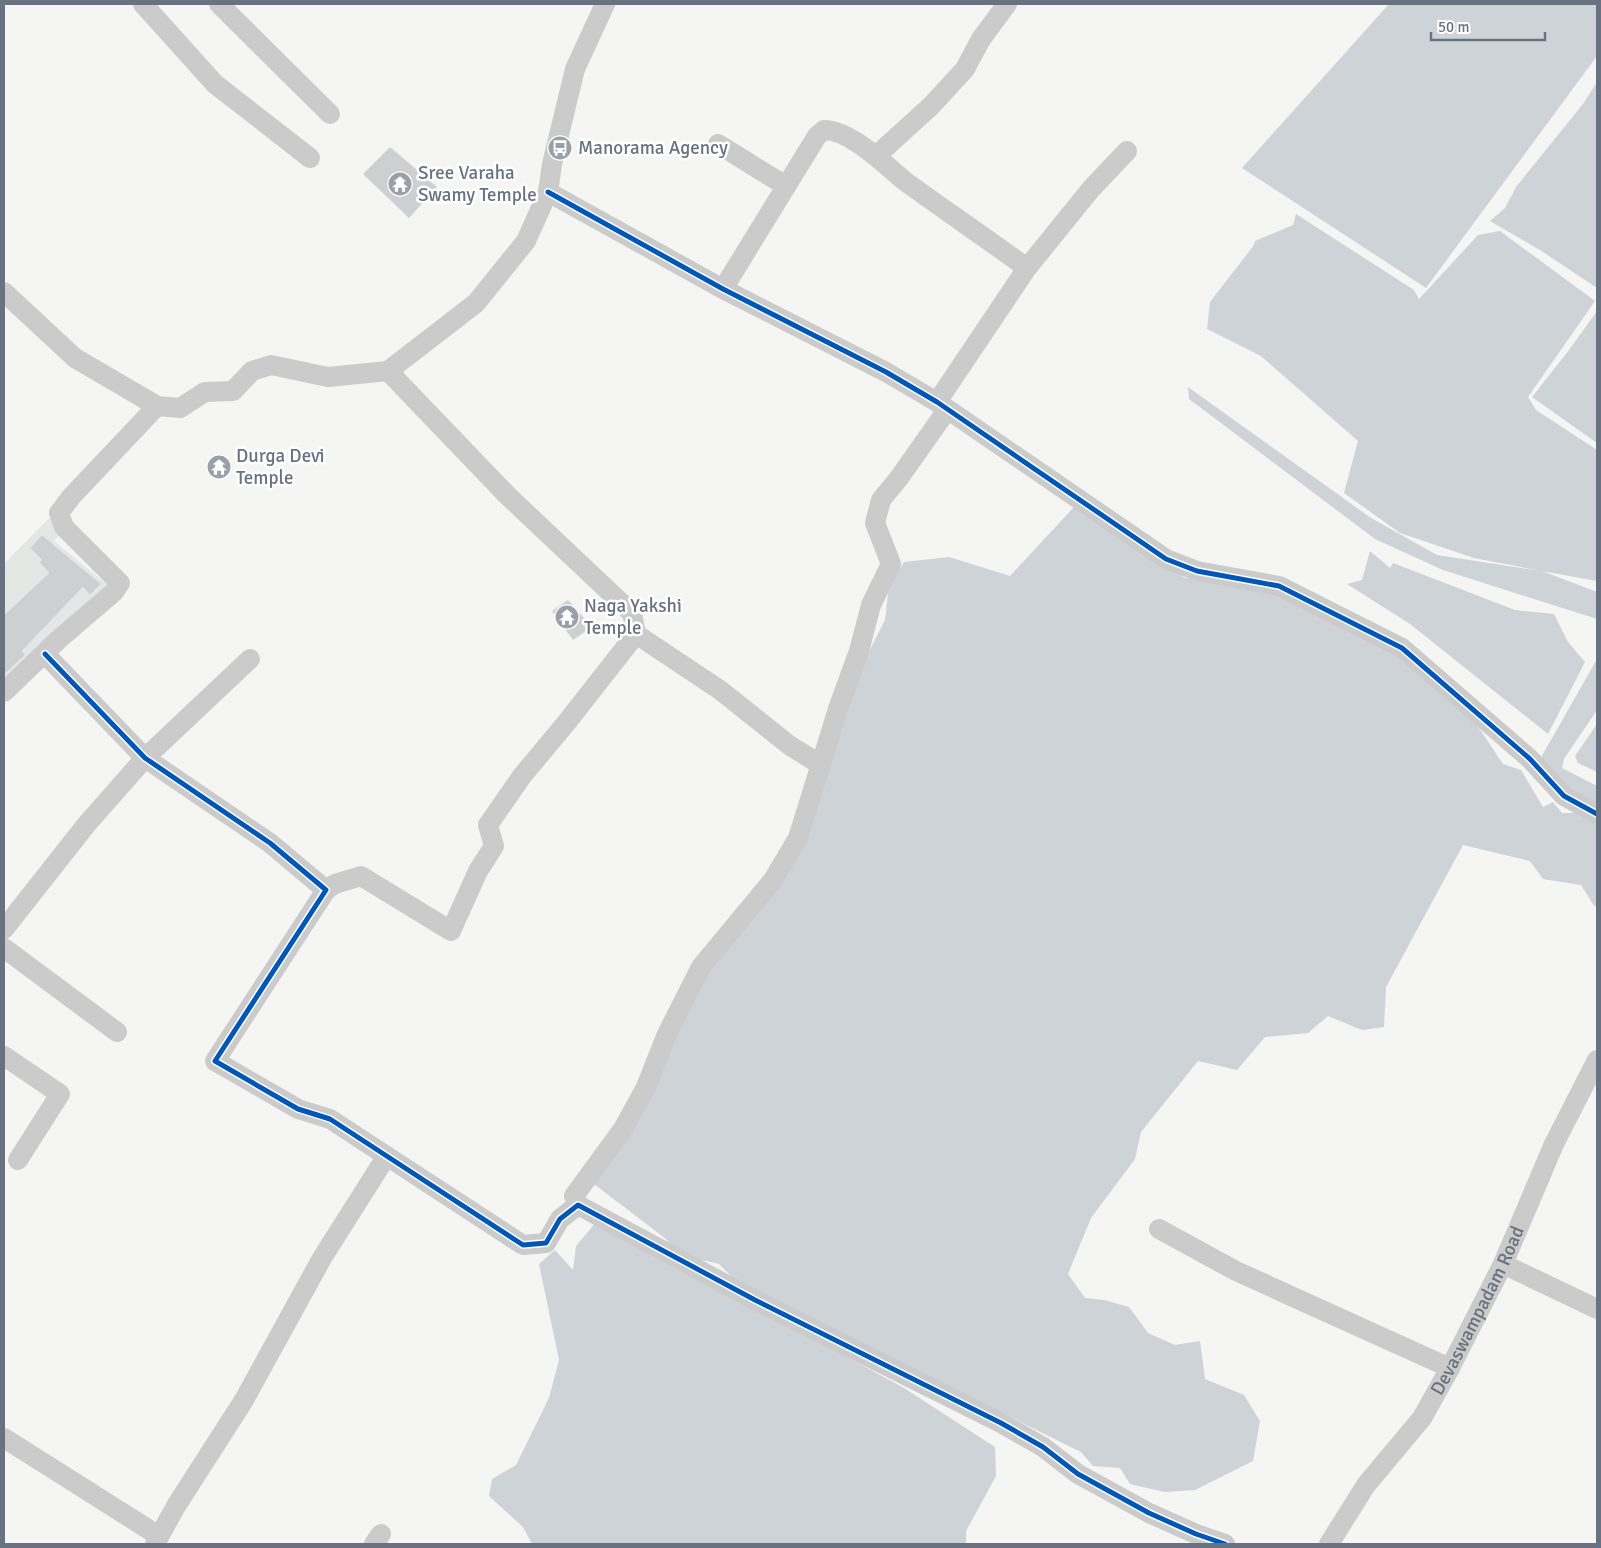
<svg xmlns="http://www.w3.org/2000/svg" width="1601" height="1548" font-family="Signika,sans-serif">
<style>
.built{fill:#e5e6e6}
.green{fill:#e4e7e2}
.water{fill:#ced3d7}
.building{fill:#cecfd0;stroke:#e4e4e4}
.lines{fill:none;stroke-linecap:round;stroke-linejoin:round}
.minor{stroke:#cbcbcc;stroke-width:20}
.cycleway-casing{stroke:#fff;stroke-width:8}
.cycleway{stroke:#0057b8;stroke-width:5}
.labels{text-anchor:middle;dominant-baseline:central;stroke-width:5;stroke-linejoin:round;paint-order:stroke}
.poi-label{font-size:19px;fill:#687280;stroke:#fff;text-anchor:start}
.street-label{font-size:19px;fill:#687280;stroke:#fff}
</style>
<rect width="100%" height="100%" fill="#f5f5f4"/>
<path class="built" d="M49,518L62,532L54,541L109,586L11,682L4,674V564Z"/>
<path class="green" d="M22,552L40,571L4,607V572Z"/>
<path class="water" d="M1389,4H1597V56L1426,288L1242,168Z
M1597,82V288L1540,250L1490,221L1505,208L1516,187L1583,104Z
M1296,214L1414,290L1419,299L1478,235L1500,231L1595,301L1528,397L1536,410L1597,450V581L1542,571L1597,592V619L1443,570L1375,539L1189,399L1188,387L1371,518L1437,555L1541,571L1474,558L1400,533L1344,493L1358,441L1261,356L1207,329L1210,302L1254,245L1255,241L1293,225Z
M1597,311V443L1532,397L1569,350Z
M1074,507L1185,578L1286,593L1406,653L1473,719L1503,764L1521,770L1543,807L1553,802L1562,813H1591L1597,816V906H1594L1581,885L1543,879L1530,861L1463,845L1386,987L1384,1027L1362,1030L1328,1016L1308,1033L1265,1037L1237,1070L1198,1061L1141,1132L1135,1159L1091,1218L1068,1274L1085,1298L1104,1300L1129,1307L1148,1333L1175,1345L1200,1341L1205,1379L1244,1395L1260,1421L1253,1461L1195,1490L1165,1492L1130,1484L1120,1468L1093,1466L1081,1452L737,1282L719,1264L680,1255L666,1239L594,1184L685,1007L813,813L864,661L885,620L889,586L904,562L949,557L1010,576Z
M1370,551L1390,568L1393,563L1515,610L1554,614L1568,642L1585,662L1548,734L1410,624L1347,584L1362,580Z
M1597,659V710L1564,759L1562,768L1597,786V806L1565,792L1539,761Z
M1597,724V772L1578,763L1575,756Z
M597,1221L904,1388L995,1447L996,1476L966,1531V1544H532L523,1527L489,1496L492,1479L516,1465L549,1398L559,1360L539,1264L555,1250L573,1270L576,1246Z"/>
<path class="building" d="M390,147L437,187L409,218L363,174Z
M42,535L101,584L90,595L83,587L22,651L25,655L6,673L4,670V615L49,573L39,562L42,560L30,548Z
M568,600L592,627L573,640L552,611Z"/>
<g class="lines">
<g class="minor">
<path d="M143,4L215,84L310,158"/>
<path d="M219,4L330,114"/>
<path d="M718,144L786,186"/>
<path d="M877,155L931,106L965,69L981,39L1007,4"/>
<path d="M548,192L723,289L886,372L937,402L1166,559L1197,571L1279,586L1402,648L1530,759L1564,796L1597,814"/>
<path d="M723,289L817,136L824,130C851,130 886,166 906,182C946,211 987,239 1027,268"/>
<path d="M4,292L75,358L157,406L180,408L205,392L233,391L252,371L271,365L328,377L388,371L476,303L526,241L548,192L552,164L575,69L605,4"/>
<path d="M388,371L508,496L632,613L636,634"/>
<path d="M937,402L1027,268L1091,189L1127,151"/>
<path d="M45,654L145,758L270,843L326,890L215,1061L298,1109L330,1119L523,1245L546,1243L560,1219L578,1205L755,1300L1001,1423L1043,1447L1078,1474L1149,1513L1196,1534L1225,1544"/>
<path d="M4,692L58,640L114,592L120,583L64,527L59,513L71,497L157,406"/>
<path d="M326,890L335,884L361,876L451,931L478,871L494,846L488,825L522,776L567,722L636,634L720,690L789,745L821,765"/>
<path d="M4,929L86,825L145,758L250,659"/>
<path d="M4,948L117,1032"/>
<path d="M4,1056L60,1094L18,1160"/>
<path d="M578,1205L574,1196L623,1129L646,1087L667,1034L701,967L773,880L798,838L838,709L859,651L871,605L891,564L875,523L881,500L899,478L947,410"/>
<path d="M1159,1229L1236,1271L1450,1368"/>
<path d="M1503,1264L1597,1309"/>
<path d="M4,1438L159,1536"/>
<path d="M155,1544L176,1506L244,1400L322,1258L386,1157"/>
<path d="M374,1544L381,1534"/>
<path id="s1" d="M1329,1544L1366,1485L1422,1418L1450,1368L1503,1264L1554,1144L1597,1060"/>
</g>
<defs>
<path id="cycleway" d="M548,192L723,289L886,372L937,402L1166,559L1197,571L1279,586L1402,648L1530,759L1564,796L1597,814
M45,654L145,758L270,843L326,890L215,1061L298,1109L330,1119L523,1245L546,1243L560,1219L578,1205L755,1300L1001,1423L1043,1447L1078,1474L1149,1513L1196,1534L1225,1544"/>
</defs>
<use href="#cycleway" class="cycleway-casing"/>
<use href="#cycleway" class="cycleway"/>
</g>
<defs>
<symbol id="bus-disc" viewBox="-11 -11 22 22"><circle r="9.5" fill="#99a0a9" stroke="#fff"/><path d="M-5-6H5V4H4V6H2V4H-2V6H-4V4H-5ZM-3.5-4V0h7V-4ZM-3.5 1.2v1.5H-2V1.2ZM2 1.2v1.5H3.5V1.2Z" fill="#fff"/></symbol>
<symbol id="temple-disc" viewBox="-11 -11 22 22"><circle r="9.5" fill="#99a0a9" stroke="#fff"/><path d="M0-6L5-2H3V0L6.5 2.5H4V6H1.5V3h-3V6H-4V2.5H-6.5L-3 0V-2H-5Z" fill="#fff"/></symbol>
</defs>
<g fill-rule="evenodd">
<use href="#bus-disc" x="546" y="134" width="28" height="28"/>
<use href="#temple-disc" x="386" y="170" width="28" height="28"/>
<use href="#temple-disc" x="205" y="453" width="28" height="28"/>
<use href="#temple-disc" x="553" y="603" width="28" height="28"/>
</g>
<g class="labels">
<g class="poi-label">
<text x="578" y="148">Manorama Agency</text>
<text x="418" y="173">Sree Varaha<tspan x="418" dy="22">Swamy Temple</tspan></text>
<text x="236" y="456">Durga Devi<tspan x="236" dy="22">Temple</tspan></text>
<text x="584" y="606">Naga Yakshi<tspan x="584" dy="22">Temple</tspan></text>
</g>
<g class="street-label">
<text stroke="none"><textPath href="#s1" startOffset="278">Devaswampadam Road</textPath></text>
</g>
</g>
<rect width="1601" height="1548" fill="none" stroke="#687280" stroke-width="10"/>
<path d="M1431 32v8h114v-8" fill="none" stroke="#687280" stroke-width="2.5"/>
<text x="1438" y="32" font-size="15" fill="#687280" stroke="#ffffff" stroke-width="4" paint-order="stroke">50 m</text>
</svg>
